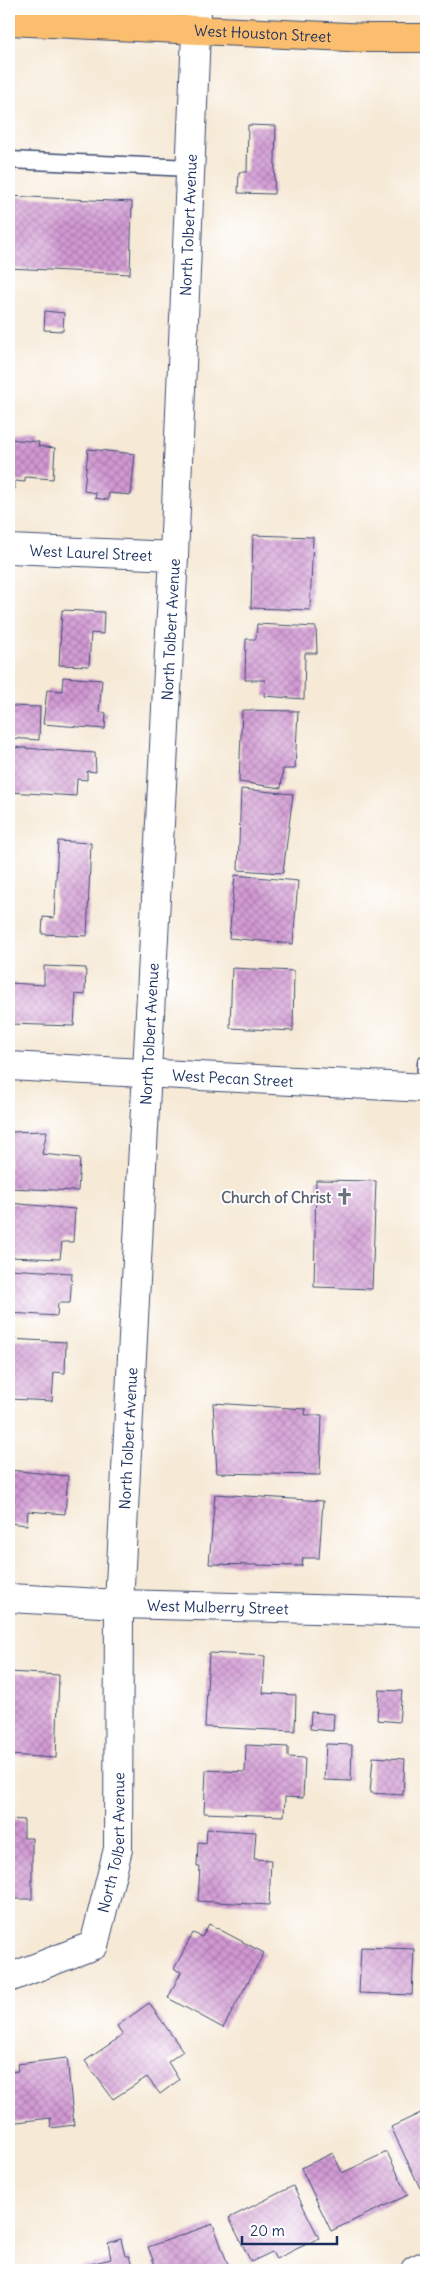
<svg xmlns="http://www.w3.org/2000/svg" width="435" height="2279" font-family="Delius,sans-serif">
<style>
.building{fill:url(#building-cross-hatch)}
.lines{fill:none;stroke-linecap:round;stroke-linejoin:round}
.lane-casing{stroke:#3c4b70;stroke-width:19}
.street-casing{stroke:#3c4b70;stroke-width:30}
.primary-casing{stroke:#3c4b70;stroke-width:30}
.lane{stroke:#fff;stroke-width:16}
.street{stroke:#fff;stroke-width:28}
.primary{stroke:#fabe6e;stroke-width:28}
.labels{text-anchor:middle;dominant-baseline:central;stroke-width:4;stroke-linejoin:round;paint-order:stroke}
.street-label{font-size:15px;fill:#1b2f5e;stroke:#fff}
.worship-label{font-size:15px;font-weight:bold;fill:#5b616d;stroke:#fff;text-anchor:end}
</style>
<defs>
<pattern id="building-cross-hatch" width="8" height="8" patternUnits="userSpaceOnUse" patternTransform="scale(1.25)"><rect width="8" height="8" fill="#d299d3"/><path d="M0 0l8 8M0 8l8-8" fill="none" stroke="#aa7dae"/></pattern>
</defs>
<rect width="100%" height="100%" fill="#fff"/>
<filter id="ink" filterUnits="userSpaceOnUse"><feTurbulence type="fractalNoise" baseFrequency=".02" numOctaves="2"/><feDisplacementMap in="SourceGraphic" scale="10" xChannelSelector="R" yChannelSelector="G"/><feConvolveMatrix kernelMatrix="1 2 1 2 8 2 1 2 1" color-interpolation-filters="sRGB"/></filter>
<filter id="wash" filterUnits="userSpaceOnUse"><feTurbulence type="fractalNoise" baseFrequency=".0096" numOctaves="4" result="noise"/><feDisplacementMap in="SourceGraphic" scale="20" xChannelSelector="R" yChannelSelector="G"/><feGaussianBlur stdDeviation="1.12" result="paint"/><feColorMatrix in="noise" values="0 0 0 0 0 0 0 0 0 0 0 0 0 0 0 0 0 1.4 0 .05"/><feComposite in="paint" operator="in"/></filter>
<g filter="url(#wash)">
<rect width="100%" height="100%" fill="#f6e9d5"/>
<g id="blocks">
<path class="building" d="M248,125L276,126L274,194L238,193L239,172H247Z
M9,196L132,202L130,274L9,268Z
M45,311L64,313L63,331L44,330Z
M9,439L39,442L38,446L55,448L53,479L25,477V482L15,481V489L9,488Z
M88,449L135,454L131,495L109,493L108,500L95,498L96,493L84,491Z
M253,535L313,537L310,610L251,608Z
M62,610L104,612L103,634L91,633L89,666L59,665Z
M257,624L316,627L317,653H305L304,699L264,696L265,680H245L246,639H256Z
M63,677L102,680L99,712L106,713L105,729L43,724L47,690L62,691Z
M9,706L40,707L39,740L9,738Z
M242,710L298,711L295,769H283L281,788L239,782Z
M9,747L95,753L96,772L87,771V780L77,779L76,796L9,792Z
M241,789L293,794L283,873L238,870Z
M58,841L91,843L87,936L42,934L43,917L54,918Z
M235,875L298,881L293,944L229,938Z
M44,966L86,968L85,995L76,994L74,1026L9,1024V983L44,985Z
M232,968L294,971L293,1031L230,1028Z
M47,1131L42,1154L80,1158L78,1191L9,1188V1132Z
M316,1180L376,1181L372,1289L314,1287Z
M9,1203L75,1209L73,1242H62L60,1259L9,1257Z
M9,1269L72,1273L70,1303H58L57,1316L9,1313Z
M9,1339L66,1342L65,1373L54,1372L52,1401L9,1399Z
M213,1403L306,1409L305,1415H322L320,1475L217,1473Z
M9,1470L68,1476L65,1514L28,1511L27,1525L9,1523Z
M215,1494L323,1501L319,1558H303L302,1566L209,1564Z
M209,1653L265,1656L263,1693L296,1695L295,1731L205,1727Z
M9,1672L59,1675L56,1758L9,1755Z
M379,1690L402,1691L399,1722L377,1720Z
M311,1712L334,1714L333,1731L310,1729Z
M326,1744L352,1745L351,1781L324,1780Z
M246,1745L288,1747V1757L305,1758L303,1798L285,1797L284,1816L204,1813L206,1770L245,1772Z
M373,1757L405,1759L403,1795L370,1793Z
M9,1819L24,1820V1838H32V1899H9Z
M207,1829L256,1832L254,1859L271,1860L269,1905L198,1901L200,1867H197L198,1842L206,1843Z
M209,1924L264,1953L223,2028L168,1998L181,1972L174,1969L193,1933L202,1937Z
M361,1947L414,1949L412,1995L359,1993Z
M149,2003L183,2051L168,2062L179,2080L160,2094L147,2077L113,2099L85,2061L123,2035L117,2026Z
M67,2058L74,2125L51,2128L50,2118L9,2123V2072L18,2071L17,2064Z
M425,2111L426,2184L420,2188L391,2127Z
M387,2152L408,2195L331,2231L301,2168L333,2153L342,2173Z
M293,2186L319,2238L276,2259L272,2252L251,2262L229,2218Z
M213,2224L230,2270H157L148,2247Z
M121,2239L125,2256H129L133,2270H65L111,2259L108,2243Z"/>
</g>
</g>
<g filter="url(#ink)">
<use href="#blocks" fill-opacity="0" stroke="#3c4b70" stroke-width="1"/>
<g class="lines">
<defs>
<path id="lane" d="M9,160L191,168
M425,1088L426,1063"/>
<g id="street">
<path id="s1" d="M9,549L174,556"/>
<path id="s2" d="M9,1066L426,1088"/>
<path id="s3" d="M9,1598L119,1604L426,1612"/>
<path id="s4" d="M9,1978L94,1945L118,1849L119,1604L174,556L197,9"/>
<path d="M415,2270L426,2265"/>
</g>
<g id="primary">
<path id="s5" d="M9,21L369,38H426"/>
</g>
</defs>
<use href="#lane" class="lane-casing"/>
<use href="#street" class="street-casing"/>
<use href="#primary" class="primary-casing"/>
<use href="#lane" class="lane"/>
<use href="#street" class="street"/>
<use href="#primary" class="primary"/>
</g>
</g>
<defs>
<symbol id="church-bare" viewBox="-9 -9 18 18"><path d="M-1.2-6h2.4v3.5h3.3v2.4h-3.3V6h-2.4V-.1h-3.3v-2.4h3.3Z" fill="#6b7280" stroke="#fff" stroke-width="2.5" paint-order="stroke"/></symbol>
</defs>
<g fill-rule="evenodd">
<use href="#church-bare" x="332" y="1184" width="25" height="25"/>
</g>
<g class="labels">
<g class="street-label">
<text stroke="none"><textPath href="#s5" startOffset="254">West Houston Street</textPath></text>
<text stroke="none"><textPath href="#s4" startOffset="1816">North Tolbert Avenue</textPath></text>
<text stroke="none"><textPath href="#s1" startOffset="82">West Laurel Street</textPath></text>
<text stroke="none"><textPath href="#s4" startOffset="1411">North Tolbert Avenue</textPath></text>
<text stroke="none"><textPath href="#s4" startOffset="1006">North Tolbert Avenue</textPath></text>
<text stroke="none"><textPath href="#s2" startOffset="224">West Pecan Street</textPath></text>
<text stroke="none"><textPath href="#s4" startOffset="601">North Tolbert Avenue</textPath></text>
<text stroke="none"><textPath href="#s3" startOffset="209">West Mulberry Street</textPath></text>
<text stroke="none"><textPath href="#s4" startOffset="196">North Tolbert Avenue</textPath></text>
</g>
<g class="worship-label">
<text x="331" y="1197">Church of Christ</text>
</g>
</g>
<rect width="435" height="2279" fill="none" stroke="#fff" stroke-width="30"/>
<path d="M242 2236v8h95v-8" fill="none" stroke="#1b2f5e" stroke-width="2.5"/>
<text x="250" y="2236" font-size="15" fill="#1b2f5e" stroke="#ffffff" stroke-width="4" paint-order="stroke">20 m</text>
</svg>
